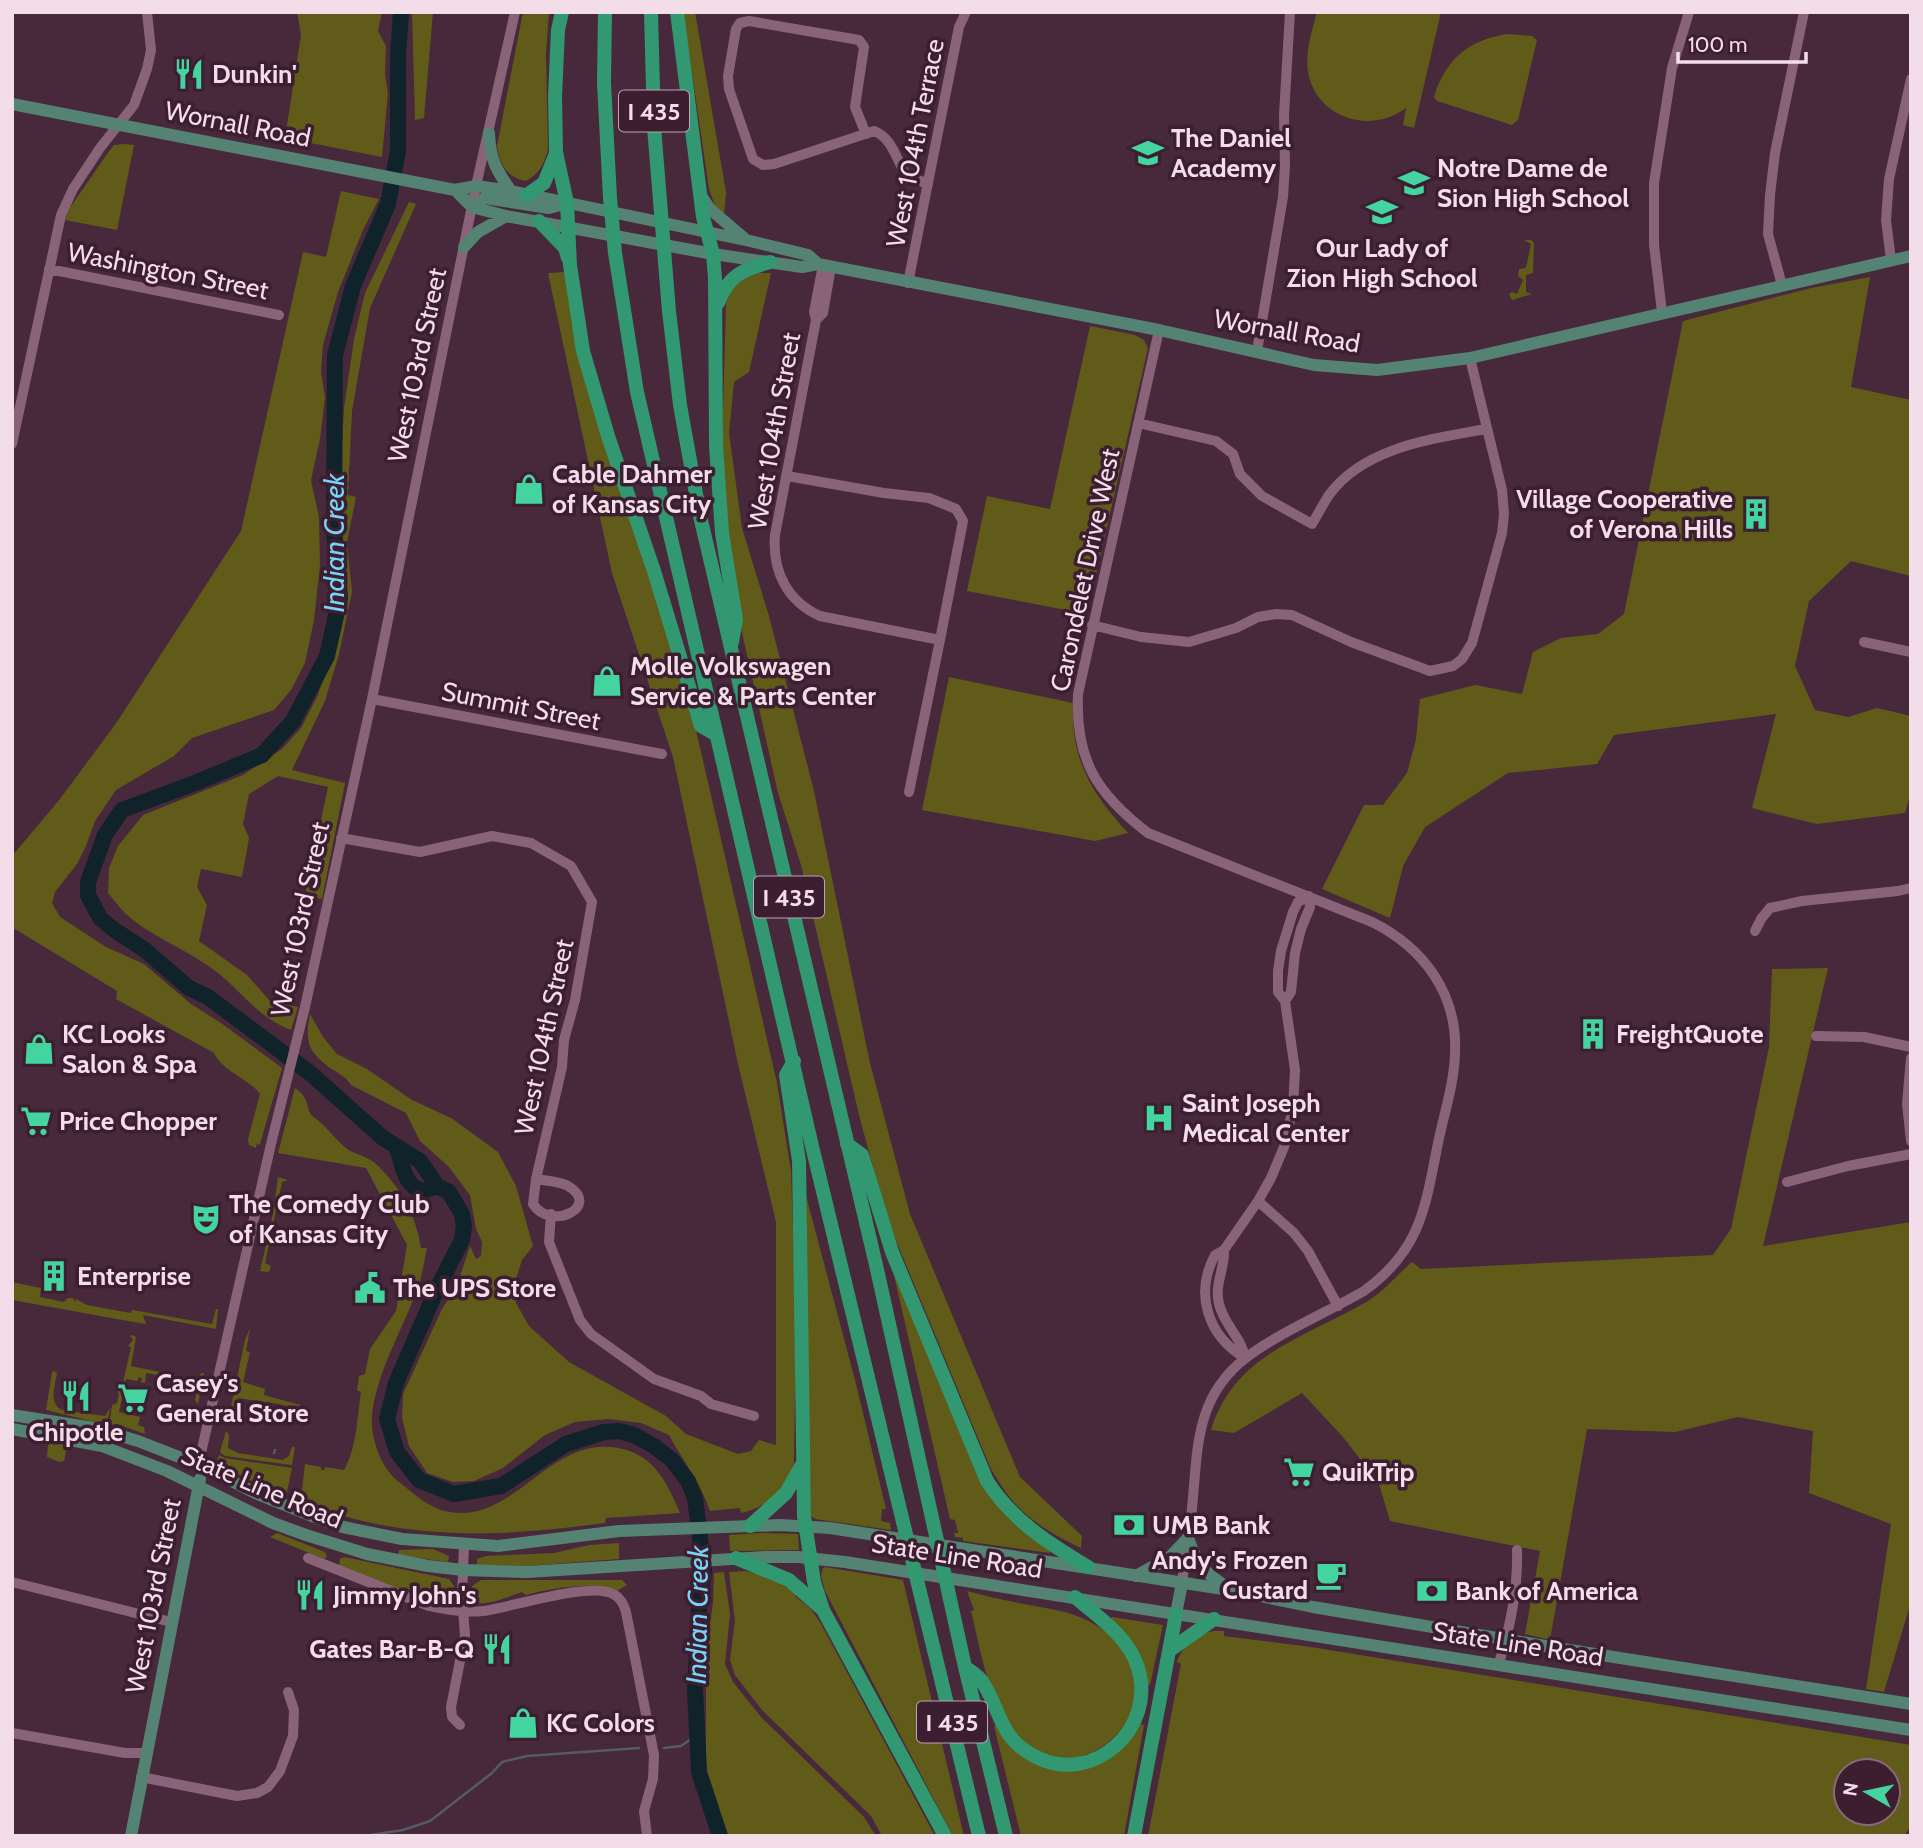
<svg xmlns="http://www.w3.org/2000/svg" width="1923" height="1848" font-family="Cabin,sans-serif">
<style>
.green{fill:#615b1a;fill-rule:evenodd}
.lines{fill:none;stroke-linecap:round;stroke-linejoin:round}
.stream{stroke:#555b63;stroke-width:2.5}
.river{stroke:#11232a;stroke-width:16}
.minor{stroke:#896478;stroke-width:10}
.major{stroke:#548374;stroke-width:12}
.highway{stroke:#319872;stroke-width:14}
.labels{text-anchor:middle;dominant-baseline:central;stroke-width:7;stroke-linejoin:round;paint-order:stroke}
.shield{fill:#3d1e31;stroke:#bca4b2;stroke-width:2}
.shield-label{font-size:24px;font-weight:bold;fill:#f3dde9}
.poi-label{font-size:26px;font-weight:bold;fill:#f3dde9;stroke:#3d1e31;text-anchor:start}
.street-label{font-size:26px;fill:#f3dde9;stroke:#3d1e31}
.water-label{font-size:28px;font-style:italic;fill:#77d4f7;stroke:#3d1e31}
</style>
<rect width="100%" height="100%" fill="#48283b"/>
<path class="green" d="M297,12H382L378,31L386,46L385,74L388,93L382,157L285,138L301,35Z
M412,12H433L424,118L415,120Z
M523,12H549L546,53L548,150C544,164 539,174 526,181C506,177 500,165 497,146Z
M683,12H695L726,192L724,215L715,206L709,189Z
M1317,12H1441L1414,128L1403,125L1406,108C1370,135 1316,118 1308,72C1305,52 1312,31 1317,12Z
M1507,34L1532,36L1537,40L1518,120L1512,125L1437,101L1434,97C1445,60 1468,40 1507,34Z
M124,144L134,145L117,230L65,220L69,209L107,154L114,145Z
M341,191L379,199L363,230L338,292L323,345L321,372L325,397L320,439L311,480L319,517L320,565L314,620L305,663L291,690L274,710L192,738L174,756L116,790L95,821L86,846L77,864L55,892L52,903L60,917L106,947L144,964L191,1004L221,1023L282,1068L260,1144L258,1145L257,1142L261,1121L256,1148L249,1145L248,1139L260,1094C248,1078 223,1072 214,1053L116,999L117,991L15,929L12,934V856L60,799L117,722L241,531L303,252L326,257Z
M409,202L416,204L370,308L352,411L348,495L356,497L347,542L352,592L339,654L325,701L292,770L345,783L322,899L305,896L328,787L278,776L249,794L243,824L249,838L242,877L201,869L197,887L207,905L199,941L247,975L270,1001L298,1007L291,1030C256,1017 240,988 210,967C185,949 147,934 126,914C120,908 114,900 108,893L109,868L118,846L143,815L243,775L282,749L301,728L317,697L335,648L343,605L339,504L344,408L354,339L365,293Z
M1524,240H1531L1534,243L1533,273L1526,275V292L1532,294L1512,300L1509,294L1512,292L1517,294L1523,280L1518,276L1519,269L1526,268L1531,244Z
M565,272L572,325L578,353L673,644L690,704L777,1083L791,1171L796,1320L794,1463C788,1490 767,1507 741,1513L740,1508L710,1511C700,1482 683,1461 669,1435L641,1423L609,1419L575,1422L545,1435L503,1468L474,1481L453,1482L427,1473L409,1446L402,1418L403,1394L442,1309L457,1285L470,1246L476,1259L481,1256L482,1242L476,1229L470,1195L448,1166L420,1141L406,1113L351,1085C346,1077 342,1076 335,1071C309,1054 304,1043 310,1014L323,1037L337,1054L367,1069L412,1100L451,1118L498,1152L516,1186L533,1246L522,1260L516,1279V1303L529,1326L569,1362L666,1416L686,1434L738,1454L751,1451L759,1440L776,1445V1222L738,1064L673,757L612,573L548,273Z
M759,273H771L749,372L734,382L729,433L742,528L769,616L814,791L870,1063L910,1214L1020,1477L1082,1536L1081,1548C1036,1526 1015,1512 990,1467L887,1219L859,1115L801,865L778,793L728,570L721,482L726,303C734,283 739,280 759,273Z
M1870,277L1851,387L1911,400V576L1851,561L1809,601L1795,666L1815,710L1848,717L1877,708L1911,716V792L1905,813L1817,824L1752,808L1776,714L1614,735L1597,764L1508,773L1425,827L1403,866L1390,918L1322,889L1364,805H1383L1407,773L1416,739L1420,699L1475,685L1522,694L1533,652L1561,638L1598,634L1624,614L1683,321L1811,288Z
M1090,326L1135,335L1144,340L1148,348L1087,614L967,591L987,496L1050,509Z
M949,677L1073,703C1071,761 1091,792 1128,833L1095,841L922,810Z
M1828,968L1763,1246L1911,1222V1602L1884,1692L1866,1689L1891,1524L1809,1493L1813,1431L1738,1417L1675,1432L1587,1429L1550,1640L1525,1634L1540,1551L1390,1521L1379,1484L1343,1437L1302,1393L1234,1433L1211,1430C1235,1353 1305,1338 1368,1301C1384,1291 1397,1275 1412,1262L1421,1269L1713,1255L1731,1229L1769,1047L1772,969Z
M295,1088C312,1099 304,1111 315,1118C327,1127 335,1139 346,1148C353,1154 365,1155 375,1163C400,1186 416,1215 421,1248H427C424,1262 422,1277 417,1290C402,1331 377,1371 372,1415C370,1437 381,1469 399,1482C414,1494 430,1509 449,1512C517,1524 550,1431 623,1449C655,1457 668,1484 680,1513L606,1518L605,1523C516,1535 428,1541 340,1515C327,1512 311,1509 301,1500L305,1464L321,1467V1470H324L325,1467L344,1470C357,1448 357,1417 361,1392L357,1390L359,1376L365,1374L370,1349L396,1311L407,1245L366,1168L278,1153Z
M278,1177L288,1180L282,1182L265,1263L271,1266L269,1272L260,1271L273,1214Z
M804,1188L856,1384L886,1509H882L881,1521L890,1523L891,1530L815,1519L811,1516Z
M893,1271L972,1458L1050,1550V1553L963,1541V1538L955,1537L954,1533H958L955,1520L950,1519Z
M12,1282L41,1288L40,1297L64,1302L68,1298H73L75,1302L76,1299L87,1305L131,1313L132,1310L212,1324L216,1309H218L216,1329L143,1315L146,1324L139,1323L12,1300Z
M250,1328L246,1351L250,1352L243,1382L265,1389L264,1395L300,1405L302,1410L298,1434L301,1417L297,1409L279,1404L238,1398L232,1420L228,1421L245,1340Z
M132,1335L136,1337L131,1366L198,1380L201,1373H204L198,1404L195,1400L199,1383L146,1373L145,1383L141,1382L142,1378L139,1377L137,1381L126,1379L119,1412L140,1417L138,1425L144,1427L145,1434L117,1424L109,1425L112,1405L117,1403L119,1394L115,1389L116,1382L123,1383L131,1347L128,1346L133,1340L130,1336Z
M54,1371L57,1373C55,1386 48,1403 62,1410L105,1416L110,1408L107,1425L46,1410L52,1372Z
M226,1431L229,1435L228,1448L238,1453L283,1460L289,1456L292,1447H295L292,1465L225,1456L220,1452Z
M50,1441L64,1444L67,1447L64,1461L59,1462L47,1457L48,1444Z
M219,1455L225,1458L292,1468L287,1492L281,1495L279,1492L273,1491L224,1468L217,1460Z
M277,1533L325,1552L327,1557L324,1559L270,1537Z
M761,1533L798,1534L799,1550L730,1551L729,1535Z
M619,1543V1559L526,1566L477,1565V1559L486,1556L554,1553L589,1545Z
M433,1549L449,1556L448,1562L398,1555L399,1550Z
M344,1557L449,1579L454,1586V1596L446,1604L408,1589L403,1591L339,1566L340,1559Z
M825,1567L903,1580L964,1836H953L825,1591L821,1576L823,1568Z
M746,1571L770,1576L797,1593L795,1596L811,1609L820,1622L935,1836H882L871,1816L762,1710L735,1675L730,1660L735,1621L729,1572Z
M724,1572L730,1614L725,1664L733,1682L761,1717L864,1817L876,1836H726L714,1811L706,1783V1650L713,1603L714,1573Z
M481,1580H622L627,1585L617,1591C597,1580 548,1589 526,1595L522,1592C508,1596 462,1619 472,1586Z
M967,1591C983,1595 998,1599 1014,1602C1043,1608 1074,1610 1099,1627C1200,1697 1068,1820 1007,1722C986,1688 980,1648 971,1611L974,1610Z
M1112,1617L1163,1625L1150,1685L1146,1684L1110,1620Z
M1214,1631H1224V1636L1311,1647L1911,1745V1826L1904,1836H1148L1181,1664L1177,1662C1182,1646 1197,1633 1214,1631ZM1846,1771H1888V1813H1846Z
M1140,1724L1144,1725L1124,1836H1021L994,1726L996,1725L1061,1768L1133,1735Z"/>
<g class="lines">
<path class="stream" d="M274,1453L275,1450
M664,1748L681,1746L697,1735
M364,1836L403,1830L430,1821L492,1773L502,1762L527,1756L639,1748"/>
<path class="river" d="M401,12L398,55V151L388,204L353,286L335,355L334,529L340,598L327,656L293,721L262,755L195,783L122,810L105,835L88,882V895L100,918L113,929L145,950L189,988L208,997L310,1073L383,1138L420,1161L437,1186L449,1192L462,1214L464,1226L462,1240L437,1289L396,1383L387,1419L397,1452L419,1480L454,1494L501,1486L566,1444L604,1432L619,1431L634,1435L654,1446L672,1460L688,1481L695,1498L704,1570L699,1608L695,1689L699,1772L720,1836
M396,1147C404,1163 402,1186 423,1191L437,1186"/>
<path class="minor" d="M866,134L855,107L864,47L859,40L749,21L740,23L736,29L728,76L729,89L753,159L763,165L774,164L874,131C892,137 897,161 906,175L928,184
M1891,260L1886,220L1889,179L1911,79
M823,265L814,312L816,320L775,535C772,571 787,601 820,616L940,640L909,792
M49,269L279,315
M908,283L959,27L966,12
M1782,285L1768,234L1770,195L1775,153L1804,12
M1662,312L1654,245V183L1672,68L1689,12
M816,320L823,313L831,267
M1159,330L1078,694C1075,760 1097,794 1148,833L1372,922C1424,948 1458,994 1455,1054C1454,1084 1444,1114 1438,1143C1425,1208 1421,1250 1364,1291C1326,1313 1282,1331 1247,1357C1194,1397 1198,1450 1192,1508C1190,1533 1185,1558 1182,1583
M1257,351L1283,197L1285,166L1284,115L1290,12
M1138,423L1216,441L1233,454L1240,474L1262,496L1312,524C1318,514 1323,504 1329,495C1364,447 1432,439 1486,429
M12,444L61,215L73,189L100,148L134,105L147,69L151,50L147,12
M787,476L884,493L929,498L956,509L963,521L940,640
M1092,625L1141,637L1189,642L1236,628L1258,617L1276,614L1292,615L1351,642L1430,671L1453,666L1462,659L1472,643L1502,533L1504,514L1502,490L1470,358
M1864,642L1911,652
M372,699L662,754
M341,838L420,852L492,836L531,843L571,866L592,902L575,1000L564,1040L562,1067L536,1179L533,1204C551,1232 602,1206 568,1186C560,1181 546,1181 536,1179
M1755,931L1761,919L1770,908L1802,901L1898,891L1911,888
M1285,1001L1291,992L1295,953L1301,929L1310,907L1309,896
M1816,1036L1864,1037L1911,1047
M1911,1058L1907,1104L1911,1141
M1787,1182L1848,1166L1911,1154
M1258,1201L1294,1233L1308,1251L1338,1306
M551,1214L549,1242L580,1320L591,1334L654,1379L701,1396L711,1404L754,1416
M1224,1250C1225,1269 1214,1284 1219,1304C1224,1325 1242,1338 1245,1358
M1245,1358C1208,1336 1194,1294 1215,1255L1224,1250L1258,1201L1271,1178L1284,1147L1293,1108L1295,1070L1285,1001L1278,992V971L1281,951L1293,912L1298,902L1309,896
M202,1466L201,1453L271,1144L305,1007L372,699L476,186L515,12
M308,1558L429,1606C446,1610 465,1613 483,1611C510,1608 592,1580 615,1595C621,1599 624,1605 626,1612L654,1755L653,1779L644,1811L647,1836
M12,1582L171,1622
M1499,1663C1510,1628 1518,1587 1517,1550
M460,1725L452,1717L451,1707L465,1635L462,1597L464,1545
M12,1733L125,1753H146
M141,1777L237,1796L257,1793L268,1787L280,1771L293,1736L294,1710L288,1692"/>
<path class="major" d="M12,104L455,190L476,186L511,191L750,241L808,255L818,264
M489,133C490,159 496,170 511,191
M455,190L472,207L506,216L713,254L802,267L818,264L1159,330L1314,365L1377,370L1470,358L1911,256
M700,194L710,209L744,238
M472,207L485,198L549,208L567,203
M464,247L478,232L506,216
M12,1415L94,1428L138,1441L202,1466L255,1493L312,1516L343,1527L402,1539L498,1546L619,1531L780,1525L830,1528L1236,1591L1313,1607L1563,1649L1911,1704
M12,1429L102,1446L167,1471L273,1523L306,1535L367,1554L428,1566L463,1570L527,1572L765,1557H798L845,1562L1911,1730
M1136,1576L1170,1557L1188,1538C1196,1561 1204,1574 1226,1586
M1176,1614L1182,1583
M131,1836L200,1479"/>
<path class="highway" d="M562,12L558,30L555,96L556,152L567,203L570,265L583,351L608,436L654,571L701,726L715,734
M605,12L604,83L610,198L615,253L637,392L812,1146L979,1836
M651,12L654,127L669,311L680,405L700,516L876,1265L965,1667L1006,1836
M677,12L703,217L713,254L715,278L716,445L722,533L736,619L732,642
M527,195L544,183L555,156
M539,221L565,248L568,258
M718,303C729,274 743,270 770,262
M794,1061L786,1075L799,1161L804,1516L814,1582L823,1610L945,1836
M847,1144L862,1155L892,1252L987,1481C1013,1521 1048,1543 1088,1567
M750,1526L786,1493L803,1463
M736,1558L789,1580L821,1608
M1170,1650L1214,1619
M965,1667C970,1671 977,1675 981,1680C1002,1710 997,1737 1036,1757C1093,1786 1157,1728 1138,1668C1129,1637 1099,1618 1075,1597
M1134,1836L1176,1614"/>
</g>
<defs>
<symbol id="restaurant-bare" viewBox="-9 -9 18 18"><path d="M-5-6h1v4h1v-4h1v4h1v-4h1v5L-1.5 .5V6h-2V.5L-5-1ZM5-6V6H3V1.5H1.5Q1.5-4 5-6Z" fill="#44d49f" stroke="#3d1e31" stroke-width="2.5" paint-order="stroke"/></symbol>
<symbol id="school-bare" viewBox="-9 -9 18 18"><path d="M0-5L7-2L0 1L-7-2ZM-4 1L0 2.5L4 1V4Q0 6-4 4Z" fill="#44d49f" stroke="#3d1e31" stroke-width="2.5" paint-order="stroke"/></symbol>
<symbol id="shop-bare" viewBox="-9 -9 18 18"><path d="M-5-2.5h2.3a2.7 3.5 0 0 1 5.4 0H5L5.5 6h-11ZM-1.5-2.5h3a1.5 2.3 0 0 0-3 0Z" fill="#44d49f" stroke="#3d1e31" stroke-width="2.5" paint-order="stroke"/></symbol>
<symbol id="building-bare" viewBox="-9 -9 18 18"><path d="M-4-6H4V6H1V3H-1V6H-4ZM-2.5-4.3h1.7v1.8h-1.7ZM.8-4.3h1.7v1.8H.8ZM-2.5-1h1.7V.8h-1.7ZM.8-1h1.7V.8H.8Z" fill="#44d49f" stroke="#3d1e31" stroke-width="2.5" paint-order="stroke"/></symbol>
<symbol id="hospital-bare" viewBox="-9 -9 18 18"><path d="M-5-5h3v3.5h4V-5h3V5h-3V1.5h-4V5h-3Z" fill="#44d49f" stroke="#3d1e31" stroke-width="2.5" paint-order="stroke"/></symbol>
<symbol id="supermarket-bare" viewBox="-9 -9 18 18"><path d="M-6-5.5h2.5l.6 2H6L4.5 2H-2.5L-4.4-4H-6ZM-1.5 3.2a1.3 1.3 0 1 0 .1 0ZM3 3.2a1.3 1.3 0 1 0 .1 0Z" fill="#44d49f" stroke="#3d1e31" stroke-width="2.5" paint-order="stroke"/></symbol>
<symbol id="theatre-bare" viewBox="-9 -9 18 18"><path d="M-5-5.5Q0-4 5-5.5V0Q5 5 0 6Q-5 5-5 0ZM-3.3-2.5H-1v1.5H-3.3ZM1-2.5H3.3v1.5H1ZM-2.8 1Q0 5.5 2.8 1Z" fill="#44d49f" stroke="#3d1e31" stroke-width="2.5" paint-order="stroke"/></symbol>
<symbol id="civic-bare" viewBox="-9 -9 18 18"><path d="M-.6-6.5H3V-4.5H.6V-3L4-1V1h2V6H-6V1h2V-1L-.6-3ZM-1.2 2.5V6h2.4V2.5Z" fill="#44d49f" stroke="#3d1e31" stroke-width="2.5" paint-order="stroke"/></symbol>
<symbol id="bank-bare" viewBox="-9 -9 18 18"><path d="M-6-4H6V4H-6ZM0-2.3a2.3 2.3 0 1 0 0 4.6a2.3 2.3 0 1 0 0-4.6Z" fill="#44d49f" stroke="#3d1e31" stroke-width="2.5" paint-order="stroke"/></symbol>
<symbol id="cafe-bare" viewBox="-9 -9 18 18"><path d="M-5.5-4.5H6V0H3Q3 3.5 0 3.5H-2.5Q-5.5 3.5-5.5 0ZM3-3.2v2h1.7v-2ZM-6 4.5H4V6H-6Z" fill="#44d49f" stroke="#3d1e31" stroke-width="2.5" paint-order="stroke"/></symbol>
</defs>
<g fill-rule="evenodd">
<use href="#restaurant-bare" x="167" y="52" width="44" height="44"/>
<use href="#school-bare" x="1126" y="131" width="44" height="44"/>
<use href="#school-bare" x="1392" y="161" width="44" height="44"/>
<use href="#school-bare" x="1360" y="190" width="44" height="44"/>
<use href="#shop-bare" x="507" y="467" width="44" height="44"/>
<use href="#building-bare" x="1734" y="492" width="44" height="44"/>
<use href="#shop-bare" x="585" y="659" width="44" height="44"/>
<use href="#building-bare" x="1571" y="1012" width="44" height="44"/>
<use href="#shop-bare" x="17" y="1027" width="44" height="44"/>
<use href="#hospital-bare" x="1137" y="1096" width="44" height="44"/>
<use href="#supermarket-bare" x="14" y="1099" width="44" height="44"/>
<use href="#theatre-bare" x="184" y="1197" width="44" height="44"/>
<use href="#building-bare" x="32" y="1254" width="44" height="44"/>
<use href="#civic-bare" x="348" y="1266" width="44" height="44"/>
<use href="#restaurant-bare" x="54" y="1374" width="44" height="44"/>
<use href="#supermarket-bare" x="111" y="1376" width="44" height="44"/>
<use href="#supermarket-bare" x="1277" y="1450" width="44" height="44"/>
<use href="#bank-bare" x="1107" y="1503" width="44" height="44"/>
<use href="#cafe-bare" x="1309" y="1553" width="44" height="44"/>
<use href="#bank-bare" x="1410" y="1569" width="44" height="44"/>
<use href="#restaurant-bare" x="288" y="1573" width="44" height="44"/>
<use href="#restaurant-bare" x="475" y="1627" width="44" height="44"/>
<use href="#shop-bare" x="501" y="1701" width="44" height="44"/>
</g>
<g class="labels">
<g class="shield">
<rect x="619" y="90.5" width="70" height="41" rx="5"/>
<rect x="754" y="876.5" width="70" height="41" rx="5"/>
<rect x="917" y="1701.5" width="70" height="41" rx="5"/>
</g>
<g class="shield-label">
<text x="654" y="111">I 435</text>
<text x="789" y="897">I 435</text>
<text x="952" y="1722">I 435</text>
</g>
<g class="poi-label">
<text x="212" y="74">Dunkin'</text>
<text x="1171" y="138">The Daniel<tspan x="1171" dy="30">Academy</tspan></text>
<text x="1437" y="168">Notre Dame de<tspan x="1437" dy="30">Sion High School</tspan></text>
<text x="1382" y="248" text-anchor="middle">Our Lady of<tspan x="1382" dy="30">Zion High School</tspan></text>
<text x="552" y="474">Cable Dahmer<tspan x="552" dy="30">of Kansas City</tspan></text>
<text x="1733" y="499" text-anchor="end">Village Cooperative<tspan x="1733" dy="30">of Verona Hills</tspan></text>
<text x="630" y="666">Molle Volkswagen<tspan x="630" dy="30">Service &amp; Parts Center</tspan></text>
<text x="62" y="1034">KC Looks<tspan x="62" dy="30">Salon &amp; Spa</tspan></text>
<text x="1616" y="1034">FreightQuote</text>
<text x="1182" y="1103">Saint Joseph<tspan x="1182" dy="30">Medical Center</tspan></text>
<text x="59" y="1121">Price Chopper</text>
<text x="229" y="1204">The Comedy Club<tspan x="229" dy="30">of Kansas City</tspan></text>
<text x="77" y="1276">Enterprise</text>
<text x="393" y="1288">The UPS Store</text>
<text x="156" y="1383">Casey's<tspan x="156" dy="30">General Store</tspan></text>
<text x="76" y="1432" text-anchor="middle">Chipotle</text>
<text x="1322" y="1472">QuikTrip</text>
<text x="1152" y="1525">UMB Bank</text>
<text x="1308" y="1560" text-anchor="end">Andy's Frozen<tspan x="1308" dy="30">Custard</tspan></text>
<text x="1455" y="1591">Bank of America</text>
<text x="333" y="1595">Jimmy John's</text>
<text x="474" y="1649" text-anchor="end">Gates Bar-B-Q</text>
<text x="546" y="1723">KC Colors</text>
</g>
<g class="street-label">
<text transform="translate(238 124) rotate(11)">Wornall Road</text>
<text transform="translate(915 143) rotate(-79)">West 104th Terrace</text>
<text transform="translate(168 271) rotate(11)">Washington Street</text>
<text transform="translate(1287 331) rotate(10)">Wornall Road</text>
<text transform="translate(417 365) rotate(-78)">West 103rd Street</text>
<text transform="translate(774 431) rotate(-80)">West 104th Street</text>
<text transform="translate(1085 570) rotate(-78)">Carondelet Drive West</text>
<text transform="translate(521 706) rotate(11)">Summit Street</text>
<text transform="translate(300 919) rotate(-78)">West 103rd Street</text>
<text transform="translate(544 1037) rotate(-78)">West 104th Street</text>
<text transform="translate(262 1487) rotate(23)">State Line Road</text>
<text transform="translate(957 1556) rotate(9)">State Line Road</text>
<text transform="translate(153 1596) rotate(-79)">West 103rd Street</text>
<text transform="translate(1518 1644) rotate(9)">State Line Road</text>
</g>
<g class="water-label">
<text transform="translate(334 543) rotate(-90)">Indian Creek</text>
<text transform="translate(697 1615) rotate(-89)">Indian Creek</text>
</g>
</g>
<rect width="1923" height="1848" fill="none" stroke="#f3dde9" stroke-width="28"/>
<g transform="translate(1867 1792) rotate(279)"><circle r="33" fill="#3d1e31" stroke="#866a7b" stroke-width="2"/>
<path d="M0-5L12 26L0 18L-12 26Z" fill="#44d49f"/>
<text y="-10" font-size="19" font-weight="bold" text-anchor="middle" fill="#f3dde9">N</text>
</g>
<path d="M1678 52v10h128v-10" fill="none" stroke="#f3dde9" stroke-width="3.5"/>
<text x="1688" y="52" font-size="21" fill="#f3dde9" stroke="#3d1e31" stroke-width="5" paint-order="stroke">100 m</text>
</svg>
